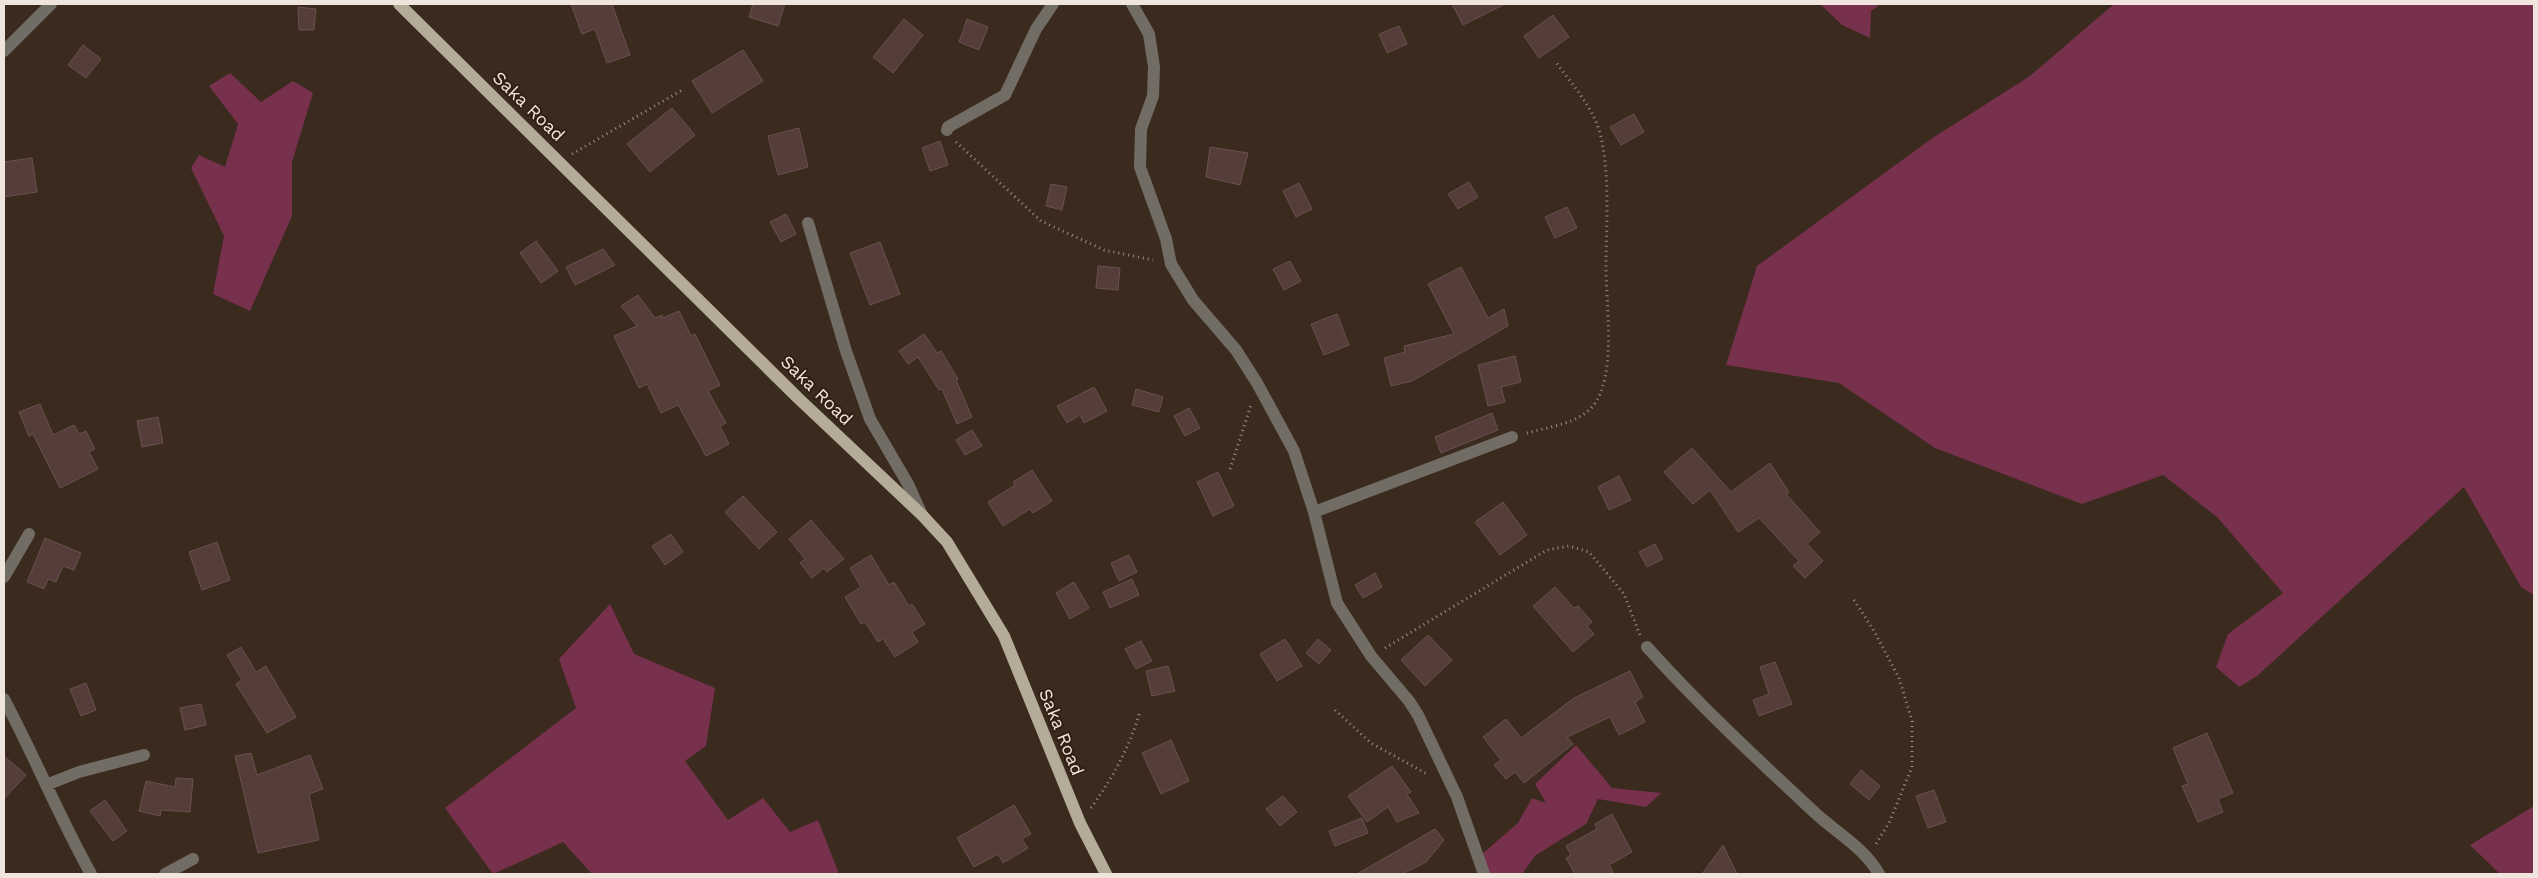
<svg xmlns="http://www.w3.org/2000/svg" width="2538" height="878" font-family="'Work Sans',sans-serif">
<style>
.green{fill:#77314c}
.building{fill:#553e3a;stroke:#69514e}
.lines{fill:none;stroke-linecap:round;stroke-linejoin:round}
.path{stroke:#9d8f85;stroke-width:3;stroke-dasharray:1 4;stroke-linecap:butt}
.minor{stroke:#716d64;stroke-width:12}
.major{stroke:#b4ab98;stroke-width:12}
.labels{text-anchor:middle;dominant-baseline:central;stroke-width:4;stroke-linejoin:round;paint-order:stroke}
.street-label{font-size:18px;fill:#f0e5dd;stroke:#312014}
</style>
<rect width="100%" height="100%" fill="#3b2a1e"/>
<path class="green" d="M1820,4H1881L1871,11L1870,38L1842,25Z
M2114,4H2534V595L2521,587L2464,487L2257,676L2239,687L2216,667L2228,634L2283,593L2217,517L2163,475L2082,504L1935,448L1839,383L1726,365L1757,266L1931,139L2030,76Z
M230,73L261,102L293,81L313,93L292,162V216L250,311L213,294L224,236L191,168L199,155L225,167L238,124L209,86Z
M610,604L634,654L715,688L706,746L685,761L728,820L763,798L790,832L818,820L839,874H592L563,842L493,874L445,808L576,708L559,659Z
M1576,745L1612,788L1661,793L1646,807L1598,799L1586,824L1536,855L1522,874H1488L1482,854L1518,823L1532,798L1546,803L1535,784Z
M2534,806V874H2500L2470,845Z"/>
<path class="building" d="M571,4H612L630,55L607,63L595,29L582,34Z
M753,4H785L778,26L749,17Z
M1452,4H1505L1463,25Z
M298,7L316,9L314,30H299Z
M1553,15L1569,37L1539,58L1524,36Z
M904,19L923,35L893,73L873,57Z
M967,19L988,27L979,50L959,42Z
M1399,26L1407,44L1387,53L1379,34Z
M83,45L101,59L86,78L68,65Z
M743,50L763,81L712,113L692,81Z
M672,108L695,135L650,172L627,144Z
M1634,114L1644,132L1621,145L1610,127Z
M799,128L808,167L778,175L768,136Z
M940,141L948,165L930,171L922,148Z
M1210,147L1248,153L1240,185L1206,177Z
M32,158L37,192L4,197V162Z
M1469,182L1478,197L1458,209L1448,194Z
M1299,183L1312,209L1296,217L1283,191Z
M1051,184L1067,187L1062,210L1046,206Z
M1567,207L1577,228L1555,238L1545,217Z
M786,214L796,234L781,242L770,222Z
M536,241L558,271L541,283L520,253Z
M880,242L900,294L870,305L850,253Z
M603,249L615,265L575,285L566,267Z
M1290,261L1301,281L1284,290L1273,269Z
M1098,266L1120,268L1118,290L1096,288Z
M1461,267L1488,318L1504,309L1508,326L1412,381L1391,386L1384,358L1405,352L1404,346L1454,334L1428,284Z
M638,295L655,318L662,315L663,318L679,311L691,336L695,334L720,385L708,391L726,423L720,426L729,444L706,456L678,405L661,413L647,384L639,388L614,336L637,326L621,306Z
M1337,314L1349,345L1324,355L1311,324Z
M924,334L937,353L941,351L958,379L956,380L972,417L957,424L942,389L939,390L918,357L908,364L899,351Z
M1515,356L1521,382L1501,387L1505,402L1488,406L1478,365Z
M1094,387L1107,411L1084,423L1080,415L1067,423L1057,406Z
M1136,389L1163,397L1159,412L1132,405Z
M40,404L53,435L74,425L79,434L86,431L95,449L89,452L98,469L60,488L33,434L29,436L19,412Z
M1189,408L1200,428L1185,436L1174,416Z
M1492,413L1498,430L1441,453L1435,437Z
M158,417L163,443L142,447L137,421Z
M972,430L982,446L965,455L956,440Z
M1692,448L1731,492L1770,463L1789,492L1786,494L1820,532L1807,544L1823,561L1805,578L1793,566L1799,561L1759,518L1738,532L1710,490L1693,504L1664,472Z
M1032,470L1052,501L1033,513L1030,509L1003,526L988,502L1015,485L1013,482Z
M1218,472L1234,506L1213,516L1197,482Z
M1619,476L1631,500L1609,510L1598,487Z
M743,496L777,532L759,549L725,512Z
M1503,502L1527,535L1500,555L1475,522Z
M811,520L844,559L827,572L824,568L812,578L800,563L805,559L789,539Z
M671,534L683,552L665,565L652,546Z
M45,538L81,553L74,570L63,566L56,582L48,579L44,589L27,582Z
M217,542L230,580L202,590L189,552Z
M1655,544L1663,559L1647,567L1639,552Z
M871,555L889,585L894,582L909,606L912,604L925,624L912,632L918,642L895,657L883,639L878,642L865,622L861,624L845,597L861,587L850,568Z
M1129,555L1137,572L1119,581L1111,563Z
M1375,573L1382,587L1363,598L1355,585Z
M1132,579L1139,595L1110,608L1103,592Z
M1074,582L1089,608L1070,619L1056,593Z
M1555,587L1574,608L1578,606L1592,622L1587,626L1594,634L1573,652L1533,606Z
M1428,635L1452,660L1425,686L1401,660Z
M1285,639L1302,666L1277,681L1260,654Z
M1318,639L1331,650L1319,664L1306,653Z
M1141,641L1152,661L1136,669L1125,649Z
M241,647L256,672L266,666L296,717L267,733L236,684L242,680L227,655Z
M1775,662L1792,704L1759,716L1753,700L1769,694L1760,667Z
M1168,666L1175,691L1152,696L1146,671Z
M1630,671L1643,697L1635,702L1645,722L1619,735L1610,717L1567,737L1573,744L1524,783L1515,772L1506,779L1494,765L1501,760L1483,737L1506,719L1521,738L1574,698Z
M86,683L96,710L81,716L70,689Z
M201,704L206,725L185,730L180,708Z
M2207,733L2233,793L2218,799L2223,812L2198,822L2182,786L2188,784L2173,748Z
M1171,740L1189,781L1161,794L1142,753Z
M251,753L257,775L310,755L323,789L309,794L319,840L258,853L235,756Z
M4,756L26,775L4,799Z
M1392,766L1411,792L1407,794L1419,813L1397,822L1388,807L1367,822L1348,796Z
M1861,770L1880,786L1869,800L1850,784Z
M176,778L193,779L190,812L161,810L160,816L139,811L146,781L175,787Z
M1934,790L1946,822L1928,828L1916,796Z
M1283,796L1297,812L1280,826L1266,809Z
M105,800L127,831L113,841L90,811Z
M1014,805L1031,834L1022,839L1028,848L1003,863L998,854L974,867L957,838Z
M1612,814L1632,852L1609,865L1614,874H1575L1566,858L1571,855L1566,846L1597,829L1595,824Z
M1362,818L1368,833L1335,846L1329,831Z
M1435,829L1444,840L1426,862L1402,874H1357Z
M1723,845L1737,874H1702Z"/>
<g class="lines">
<path class="path" d="M956,142L1041,221L1104,250L1153,260
M572,154L684,89
M1527,433C1548,427 1578,424 1593,406C1617,377 1606,303 1606,268C1606,227 1610,183 1602,142C1597,111 1573,86 1555,61
M1230,469L1251,405
M1854,600L1874,631L1899,678L1912,721V767L1889,823L1876,844
M1385,648L1547,550L1569,546L1589,552L1624,594L1640,635
M1335,710L1371,743L1427,774
M1091,808C1113,777 1130,747 1140,711"/>
<path class="minor" d="M1132,4L1149,34L1154,67L1153,96L1141,129L1140,167L1166,239L1171,264L1193,300L1236,350L1257,383L1294,451L1314,512L1337,603L1371,656L1409,701L1418,715L1457,797L1484,874
M4,51L51,4
M947,130L948,127L1005,95L1036,29L1053,4
M808,223L846,351L870,419L908,484L922,515
M1314,512L1512,437
M4,577L29,534
M1647,647C1699,705 1756,758 1813,811C1835,832 1864,847 1879,874
M4,699C35,757 59,817 91,874
M46,785L79,772L144,755
M165,874L193,859"/>
<path class="major" d="M399,4L798,398L922,515L947,542L1004,636L1080,823L1106,874"/>
</g>
<g class="labels">
<g class="street-label">
<text transform="translate(529 106) rotate(44)">Saka Road</text>
<text transform="translate(817 390) rotate(44)">Saka Road</text>
<text transform="translate(1062 732) rotate(68)">Saka Road</text>
</g>
</g>
<rect width="2538" height="878" fill="none" stroke="#f0e5dd" stroke-width="10"/>
</svg>
